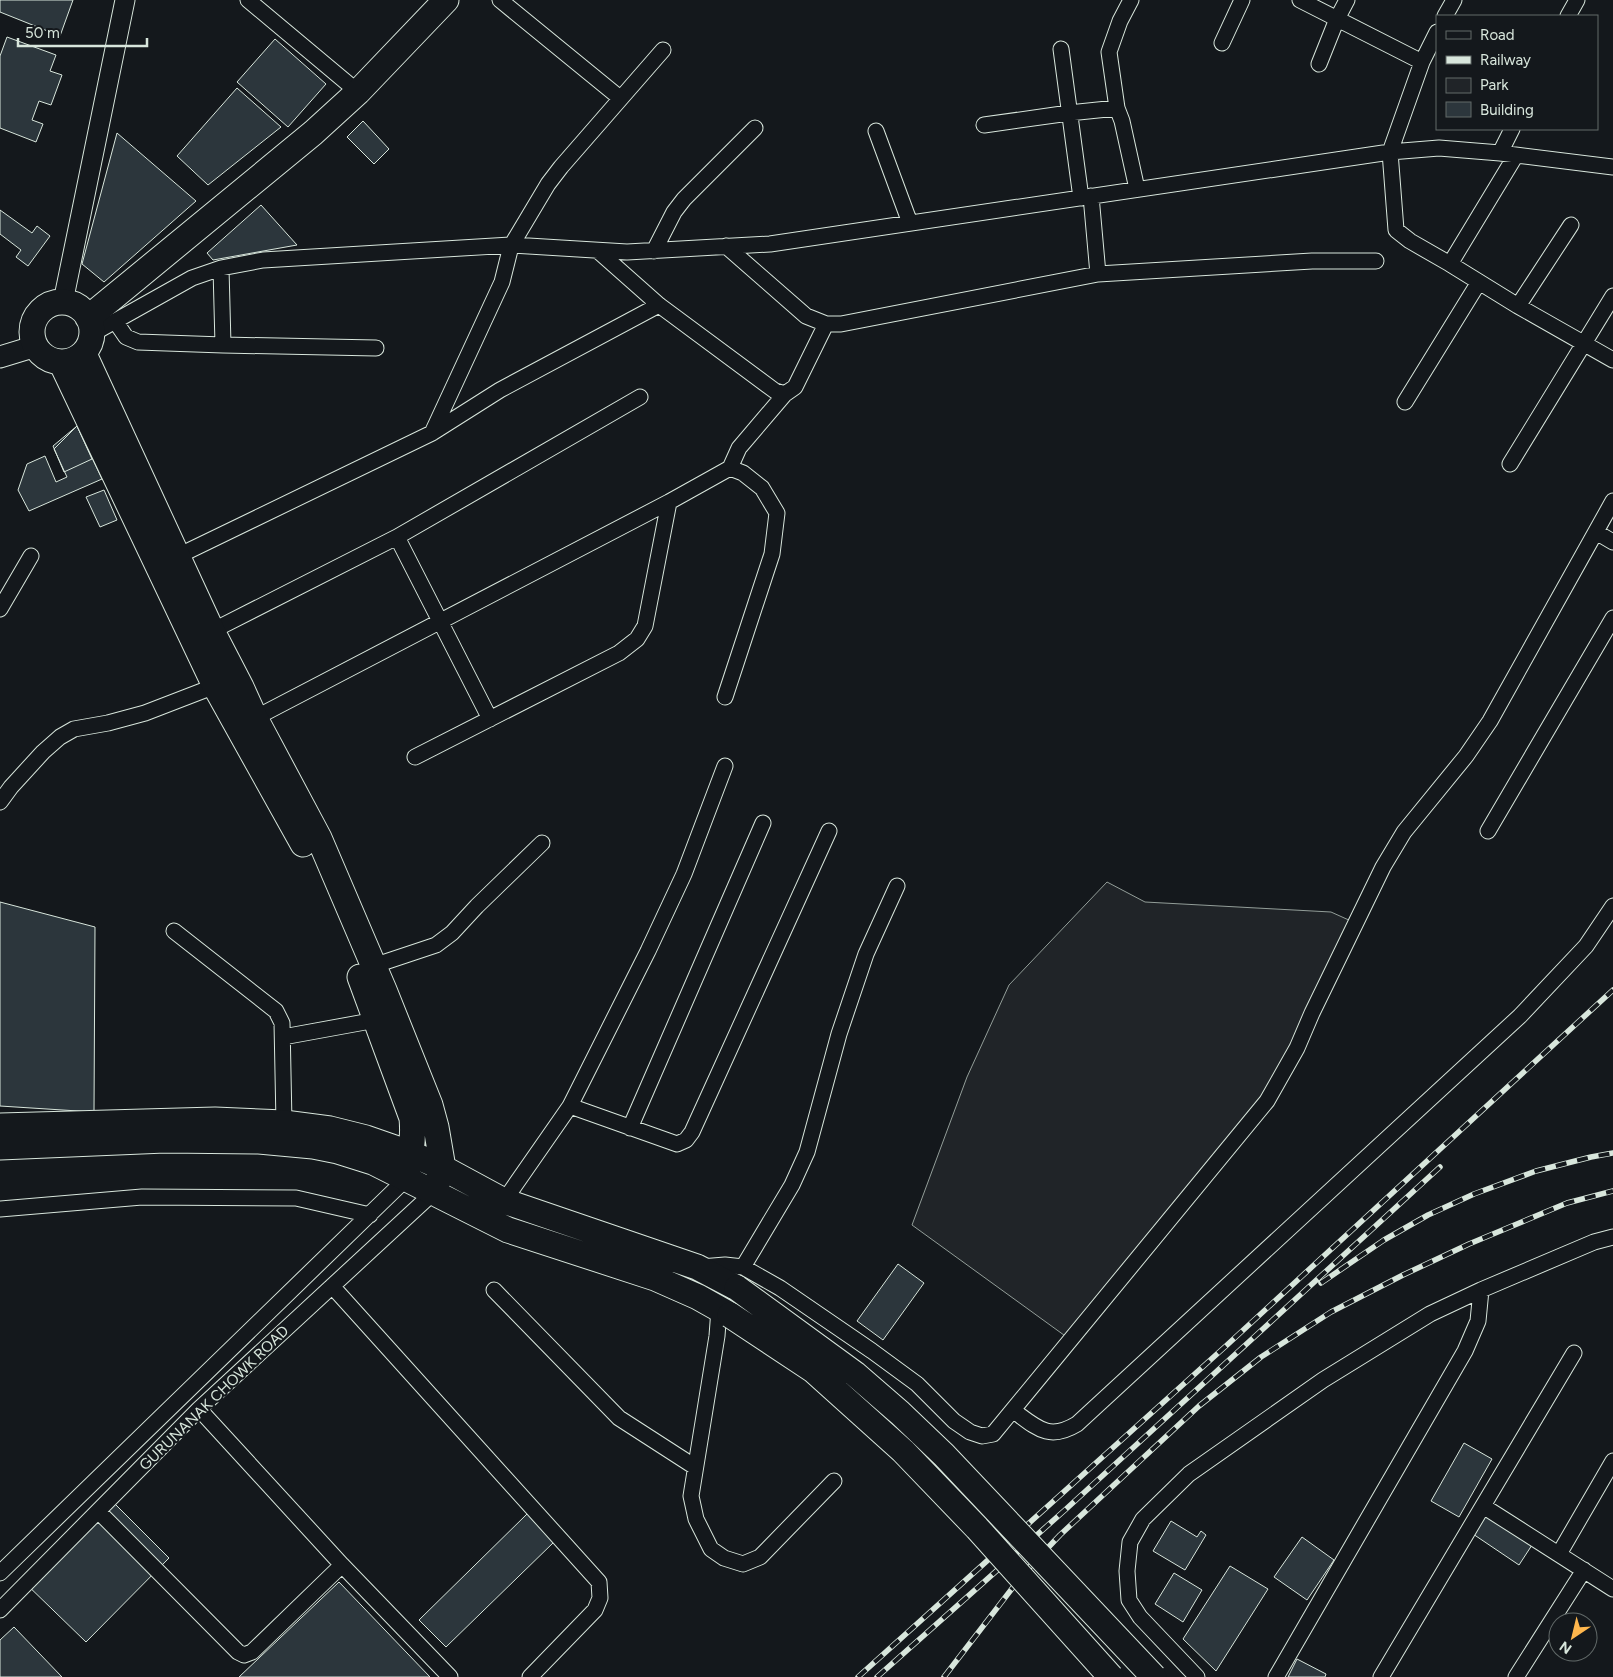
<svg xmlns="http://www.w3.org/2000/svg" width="1613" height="1677" font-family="Figtree,sans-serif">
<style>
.green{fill:#202428;stroke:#939e99}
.building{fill:#2c363c;stroke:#d8e6dc}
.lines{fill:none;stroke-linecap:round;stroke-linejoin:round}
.minor-casing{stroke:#d8e6dc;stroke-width:17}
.tertiary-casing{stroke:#d8e6dc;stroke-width:21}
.secondary-casing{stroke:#d8e6dc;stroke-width:23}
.primary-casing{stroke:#d8e6dc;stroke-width:27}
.minor{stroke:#14181c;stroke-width:15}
.tertiary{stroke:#14181c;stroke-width:19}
.secondary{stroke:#14181c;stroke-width:21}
.primary{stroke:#14181c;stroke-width:25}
.rail-casing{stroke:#d8e6dc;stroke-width:5.5}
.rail{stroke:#14181c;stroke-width:4;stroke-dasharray:11;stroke-linecap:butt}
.primary-bridge-casing{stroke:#d8e6dc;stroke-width:27;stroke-linecap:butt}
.primary-bridge{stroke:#14181c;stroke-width:25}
.labels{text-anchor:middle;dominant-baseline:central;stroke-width:4;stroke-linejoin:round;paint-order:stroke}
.street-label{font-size:15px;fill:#d8e6dc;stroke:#14181c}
</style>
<rect width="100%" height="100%" fill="#14181c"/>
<path class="green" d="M1107,882L1145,902L1331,912L1351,921L1274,1082L1068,1338L912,1225L967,1077L1009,985Z"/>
<path class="building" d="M0,0H73L60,36L0,12Z
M7,37L56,55L50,71L62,75L51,105L39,101L32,120L43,124L36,142L0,128V56Z
M275,39L326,84L288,127L237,82Z
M237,88L281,127L208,185L177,156Z
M363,121L389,149L374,164L347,137Z
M117,133L196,201L104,282L82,264Z
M261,205L297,245L213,260L207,253Z
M0,210L32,233L37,226L50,236L28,266L16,257L21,250L0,234Z
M77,426L102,479L29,511L18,490L27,464L45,456L56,482L67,477L54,449Z
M77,426L92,459L64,472L53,446Z
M104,490L117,520L100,527L86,497Z
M0,902L95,927L94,1112L0,1106Z
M898,1264L924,1283L883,1340L857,1321Z
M1464,1443L1492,1459L1459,1517L1431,1501Z
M105,1494L169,1558L86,1642L21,1579Z
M527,1514L554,1542L446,1647L419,1620Z
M1487,1514L1532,1545L1519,1565L1473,1534Z
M1171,1521L1197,1537L1201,1531L1206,1535L1185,1570L1153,1551Z
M1302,1537L1334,1560L1307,1600L1274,1577Z
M1230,1566L1268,1589L1216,1671L1183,1639Z
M1174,1573L1202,1590L1183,1622L1155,1604Z
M339,1582L430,1677H239Z
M14,1627L62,1677H0V1640Z
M1297,1659L1326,1674L1325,1677H1288Z"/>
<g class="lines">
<defs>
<path id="minor" d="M248,0L358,92
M500,0L620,98
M1131,0L1120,21L1109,52L1117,108L1122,121L1137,189
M1300,0L1422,62
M1445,16L1454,0
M1568,16L1577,0
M1437,32L1422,62L1390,152L1396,230L1410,241L1450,264L1518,306L1613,360
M1222,43L1242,0
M1061,49L1081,198
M1319,64L1337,19L1347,0
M984,125L1069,113L1117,108
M876,131L910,223
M1500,153L1512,129
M1091,196L1098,274
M726,246L806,316L826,324H841L1098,274L1312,261H1376
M598,251L659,305L775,391L785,394L795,387L826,324
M654,251L674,212L684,199L755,128
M1450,264L1516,155
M221,268L223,345
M1518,306L1571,225
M115,321L126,337L138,342L223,345L376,348
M92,334L192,278L221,268L263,260L512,245L627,252L770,244L1390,152L1439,148L1500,153L1613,167
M1405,402L1479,282
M432,433L502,282L511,246L548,184L561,167L663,50
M1510,464L1613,296
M730,468L739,448L785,394
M1596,532L1613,542
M397,537L490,719
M178,556L432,433L500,390L659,305
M0,609L31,556
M212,631L397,537L640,397
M255,718L669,502L730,468L743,473L762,488L777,513L772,554L725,697
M415,757L619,653L637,639L645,626L669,502
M0,802L11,787L43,752L60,737L74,729L108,723L145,713L215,686
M1488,831L1613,618
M174,931L276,1011L282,1023L284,1123
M373,966L436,945L452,933L477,906L542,843
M283,1037L376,1020
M570,1106L677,1144L686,1140L692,1132L829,831
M630,1128L763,823
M504,1201L570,1106L648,951L684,874L725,766
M0,1209L142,1197L296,1198L370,1215
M701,1267L725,1265L743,1267L780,1288L872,1351L917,1384L954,1421L970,1432L982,1436L993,1434L1267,1101L1297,1048L1312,1013L1383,867L1404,832L1466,756L1490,721L1613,501
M743,1267L792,1185L807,1152L839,1034L866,954L897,886
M332,1286L599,1582L600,1598L595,1610L530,1677
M494,1290L619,1418L695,1467
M719,1309L717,1336L691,1496L696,1519L711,1549L724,1558L743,1564L760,1557L834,1481
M199,1409L342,1565L450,1677
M1014,1411C1037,1428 1049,1441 1077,1424L1520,1016L1586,946L1613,906
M1483,1506L1613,1589
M98,1511L238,1652L244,1655L252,1652L342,1565
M1559,1554L1613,1461
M0,1573L406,1179
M0,1610L199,1409L433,1193
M1197,1677L1140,1617L1129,1600L1127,1571L1130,1542L1143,1519L1189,1474L1323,1380L1430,1314L1481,1290L1594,1242L1613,1237
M1276,1677L1465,1351L1478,1321L1481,1290
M1381,1677L1574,1353
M1516,1677L1584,1570"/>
<path id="tertiary" d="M63,302L125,0"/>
<path id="secondary" d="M0,357L36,346"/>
<path id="primary" d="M32 332a30 30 0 1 1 60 0a30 30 0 1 1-60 0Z
M88,318L313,133L358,92L446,0
M84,354L212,631L241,687L255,718L319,838L384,990L430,1105L436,1127L443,1168L433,1193
M61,362L215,686L303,844
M360,977L412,1118C414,1139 411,1158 406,1179
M0,1126L215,1120L284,1123L330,1129L366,1138L412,1154L443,1168L504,1201L697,1267L737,1288
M0,1147L165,1140L259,1141L313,1146L338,1151L373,1162L508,1230L655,1278L698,1297L730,1315"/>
</defs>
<use href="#minor" class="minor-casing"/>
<use href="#tertiary" class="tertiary-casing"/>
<use href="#secondary" class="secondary-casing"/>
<use href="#primary" class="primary-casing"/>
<use href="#minor" class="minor"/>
<use href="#tertiary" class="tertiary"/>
<use href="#secondary" class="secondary"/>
<use href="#primary" class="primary"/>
<defs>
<path id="rail" d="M1321,1283L1384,1240L1428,1215L1474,1194L1536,1171L1591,1157L1613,1153
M858,1677L1227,1345L1613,990
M877,1677L1065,1510L1440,1167
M944,1677L1024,1573L1060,1535L1199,1406L1261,1357L1331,1312L1403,1275L1469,1244L1567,1203L1613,1191"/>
</defs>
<use href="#rail" class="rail-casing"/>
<use href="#rail" class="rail"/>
<defs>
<path id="primary-bridge" d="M737,1288L855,1374L900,1413L944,1455L1154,1677
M730,1315L813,1370L903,1451L977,1528L1111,1677"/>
</defs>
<use href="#primary-bridge" class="primary-bridge-casing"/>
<use href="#primary-bridge" class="primary-bridge"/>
</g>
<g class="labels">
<g class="street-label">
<text transform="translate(214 1398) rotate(-44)">GURUNANAK CHOWK ROAD</text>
</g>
</g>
<rect x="1436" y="15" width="162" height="115" fill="#14181c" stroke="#626a69"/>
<rect x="1446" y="31" width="25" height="8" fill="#14181c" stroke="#626a69"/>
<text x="1480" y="40" font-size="15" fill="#d8e6dc">Road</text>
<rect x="1446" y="56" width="25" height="8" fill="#d8e6dc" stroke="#626a69"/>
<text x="1480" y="65" font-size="15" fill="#d8e6dc">Railway</text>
<rect x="1446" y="78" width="25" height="15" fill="#202428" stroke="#626a69"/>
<text x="1480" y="90" font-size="15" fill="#d8e6dc">Park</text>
<rect x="1446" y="102" width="25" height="15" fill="#2c363c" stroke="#626a69"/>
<text x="1480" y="115" font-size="15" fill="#d8e6dc">Building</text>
<g transform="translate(1573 1637) rotate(215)"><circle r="24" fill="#14181c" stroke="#626a69"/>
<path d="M0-4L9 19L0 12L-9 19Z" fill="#ffb74d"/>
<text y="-8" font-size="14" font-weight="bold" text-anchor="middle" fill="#d8e6dc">N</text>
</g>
<path d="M18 38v8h129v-8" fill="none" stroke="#d8e6dc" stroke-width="2.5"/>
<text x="25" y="38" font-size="15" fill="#d8e6dc" stroke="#14181c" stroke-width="4" paint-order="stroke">50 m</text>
</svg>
